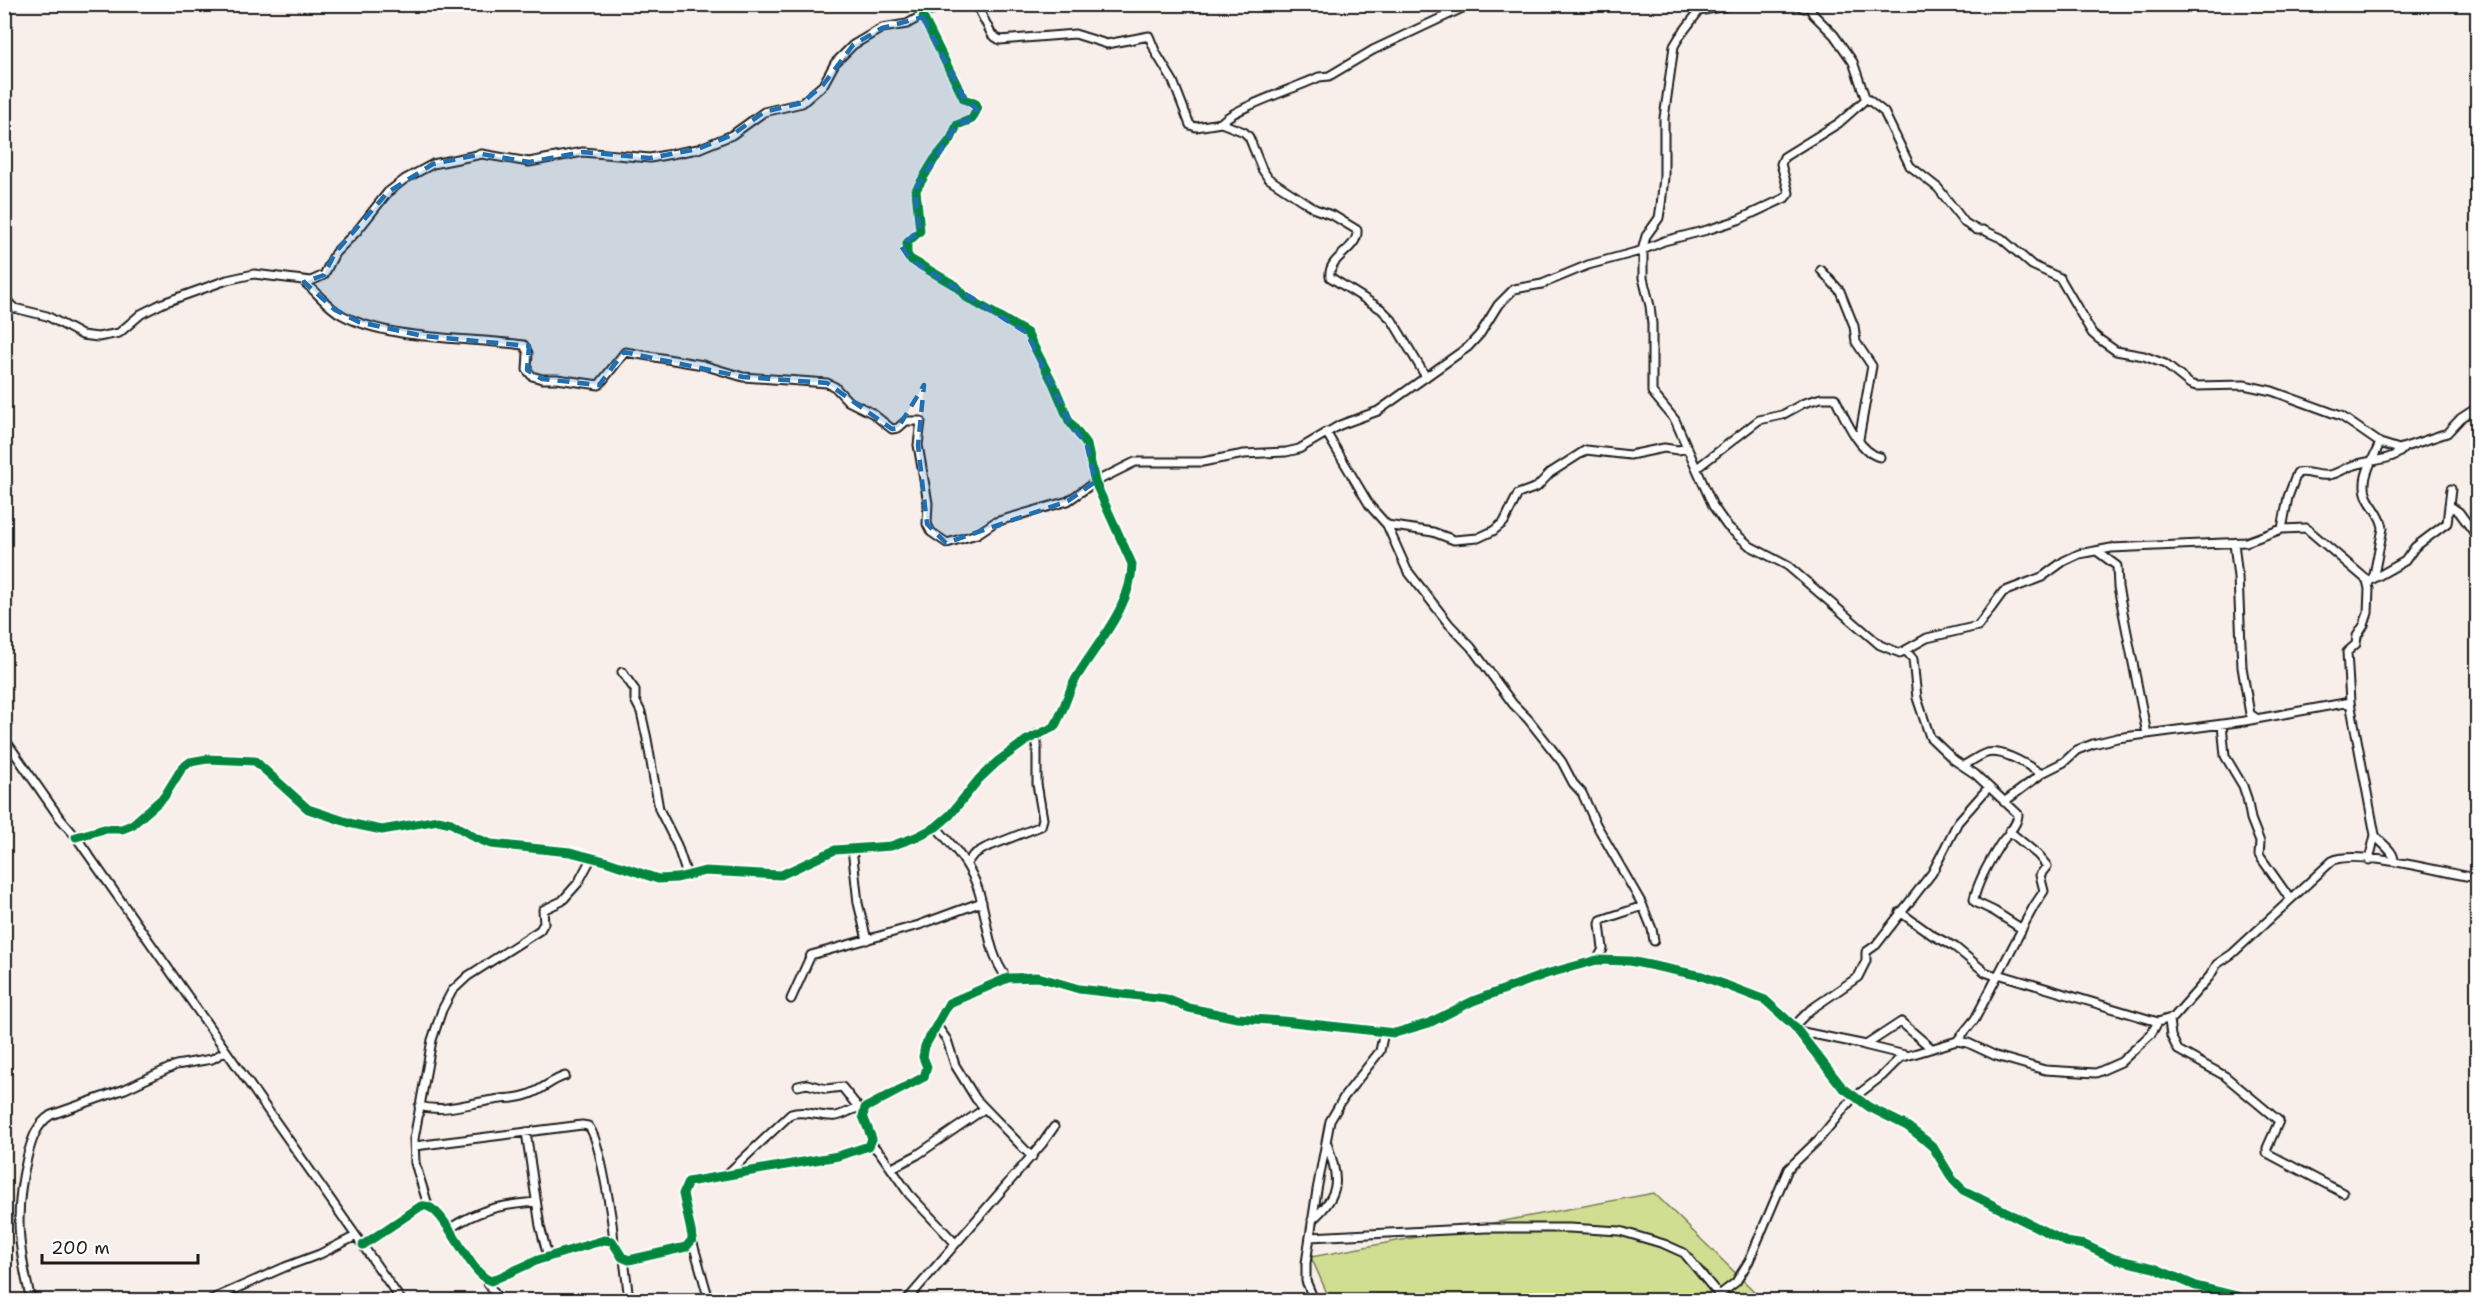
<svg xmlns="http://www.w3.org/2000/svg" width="2482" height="1305" font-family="'Shantell Sans',sans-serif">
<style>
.green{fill:#d0de91;stroke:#767d56;stroke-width:1.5}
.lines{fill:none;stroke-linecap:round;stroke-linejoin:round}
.minor-casing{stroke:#1c1c1c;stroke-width:11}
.minor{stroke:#fff;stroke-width:7}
.cycleway-casing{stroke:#fff;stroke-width:13}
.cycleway{stroke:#00873e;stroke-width:9}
.marked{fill:#1f6fb2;fill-opacity:0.2;stroke:#1f6fb2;stroke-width:4.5;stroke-dasharray:12 8;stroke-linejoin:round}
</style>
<rect width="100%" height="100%" fill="#f9efea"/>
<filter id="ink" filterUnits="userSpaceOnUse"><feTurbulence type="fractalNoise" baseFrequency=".0167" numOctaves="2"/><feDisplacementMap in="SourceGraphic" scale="12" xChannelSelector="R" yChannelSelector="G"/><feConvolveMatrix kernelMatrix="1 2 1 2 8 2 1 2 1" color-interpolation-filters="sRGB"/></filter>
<g filter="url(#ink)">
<path class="green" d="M1654,1193L1763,1300H1330L1311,1257Z"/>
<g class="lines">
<defs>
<path id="minor" d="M976,4L992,35L1000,40L1075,34L1107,44L1149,36L1156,53L1173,81L1190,125L1196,127L1221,123L1244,132L1249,137L1262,169L1268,178L1315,209L1334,216L1357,230C1359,250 1327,257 1330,277L1381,309L1392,320L1426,377
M1736,4L1699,11L1680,36L1674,46L1664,118V177L1661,205L1659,218L1646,236L1643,247V278L1650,306L1652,324V392L1675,420L1713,506L1727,526L1750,546L1788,566L1880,645L1900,653L1927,638L1978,626L2003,592L2042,577L2064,561L2079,554L2111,548L2246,542L2282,529L2306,528L2367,580L2369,589L2368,613L2364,625L2357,636L2356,644L2347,652L2350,702L2375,835C2381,844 2394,850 2394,861
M1794,4L1804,8L1808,7
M1808,4L1813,14L1834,35L1853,62L1865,97L1884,112L1910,166L1938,188L1965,223L1977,230H1983L2001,238L2032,265L2060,278L2092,333L2099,339L2116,351L2144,356L2165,364L2190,384L2196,386L2244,385L2272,391L2341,416L2380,443L2399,449L2447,433L2461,418L2478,407
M1221,123C1231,109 1299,87 1319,77L1329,76L1373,50L1471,4
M1821,270L1840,291L1854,326L1856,342L1872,366L1859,439
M304,282C317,292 327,307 342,315C390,341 469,337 524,345L528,353L527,370L532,376L542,379H557L599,385L625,352L703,365L743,377L827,383L835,387L848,401L872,413L892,429L898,428L906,421H921L918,445L928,503L927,524L931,532L947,543L977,534L995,522L1068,501L1095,482L1135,462H1202L1244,454L1286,452L1299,449L1340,425L1378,411L1468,347L1480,334L1498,305L1514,289L1542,284L1588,265L1640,251L1664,241L1707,230L1738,220L1785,198L1789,193L1781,164L1784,157L1839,123L1866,99
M4,298L14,308L47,316L82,335L98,337L119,333L141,314L163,303L227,280L254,274L311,281L324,275L335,253L357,231L388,192L405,179L433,164L482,154L529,162L583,152L650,158L698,149L732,135L764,112L802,103L823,85L835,63L853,45L882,28L907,24L942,4
M1326,432L1370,506L1387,525L1407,570L1449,624L1471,647L1513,704L1528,719L1562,762L1573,783L1582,793L1596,824L1642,904L1652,929L1654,941
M1697,468L1759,420L1782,415L1804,403L1821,398H1835C1844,416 1859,453 1880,457
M2449,505L2459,512L2478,538
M1387,525L1433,532L1454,540L1478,538L1493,531L1504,522L1518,494L1537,487L1550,473L1586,450L1630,455L1664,448L1678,450L1688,448
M2282,529L2288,497L2297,473C2307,470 2318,477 2329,475C2339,474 2345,467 2355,465C2369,460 2393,461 2403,449
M2234,543L2238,577L2242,667L2250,714L2256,718
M2098,552L2117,566L2118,587L2147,734
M2373,579L2405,561L2415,547L2447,523L2451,489
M2368,584L2374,575L2383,528C2382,518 2375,510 2370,502C2357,482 2372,462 2380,443
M1906,651L1913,659L1917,698L1930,737L1954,760L1975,774L2018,814C2018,826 2005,836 1999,846C1989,862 1978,881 1974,899L1975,902L1994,911L2022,929L1975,1019L1957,1041
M622,672L635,690V700L641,712L647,739L659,809L677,845L687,875
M2222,724L2225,756L2243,786L2247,798L2251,819L2260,842L2259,855L2290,899
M4,738L59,817L76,837L401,1300
M1963,766C1970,762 1977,757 1984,754C2000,747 2028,765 2041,774
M2004,802L2044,772L2064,762L2077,750L2093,744L2117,738L2245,721L2350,702
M936,827C953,846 970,864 978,889C988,918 987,953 1007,978
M2009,831L2038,855L2047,866L2040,875L2044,891L2034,906L2022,928
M76,837L104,829H122L132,825L164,797L182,768L190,762L207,759L255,761L308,809L353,824L382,830L438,820L451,823L476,838L491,844L570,852L605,861L658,879L677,878L705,871L781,875L835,850L891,846L916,837L936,827L950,815L979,779L997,762L1027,740L1054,727C1063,713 1067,695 1075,680C1095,645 1132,607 1132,564L1095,482L1087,445L1069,421L1054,385L1027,333L966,297L956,286L910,259L907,254V243L920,231L916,190L934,160L951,139L957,125L972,119L977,109L976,104L964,99L923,17
M852,848L858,903L867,940
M2369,860L2375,835
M967,863L973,855L985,848L1041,826L1043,819L1037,784V734
M1900,912L1932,935L1955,947L1985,972L1996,976
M1597,960L1603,949L1600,924L1601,920L1643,906
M1998,974L2158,1022
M791,999L811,955L919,925L982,902
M2169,1020L2171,1036L2178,1050L2225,1076L2279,1121L2267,1148V1153L2343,1193
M937,1026L947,1040L955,1065L976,1099L1032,1157
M1794,1026L1810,1010L1858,977L1866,961V952L1876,945L1932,873L1958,822L1988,788
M1798,1031L1866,1045L1901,1022L1931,1048
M1864,1045L1905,1055
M798,1086L807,1084L826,1089L842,1087L858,1107
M419,1106C445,1113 468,1103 494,1100C505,1098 516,1099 527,1095C541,1091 551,1080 565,1076
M526,1132L540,1226L548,1257
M871,1144L881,1154L909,1194L955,1243
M415,1146L582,1125L588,1126C600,1136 613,1224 614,1244
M892,1168L917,1155L984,1109
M725,1176L791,1114C806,1109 821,1118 836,1116C847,1114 854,1106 865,1108
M428,1205L415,1163L414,1139L432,1040L442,1010L452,991L468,976L540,930L544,923L543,910L562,901L578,883L592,857
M1312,1220C1343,1193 1338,1178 1327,1143
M449,1229C479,1209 501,1205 536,1202
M1310,1237L1486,1228H1569L1620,1231L1664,1244L1684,1253L1723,1300
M692,1240L709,1300
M363,1245L421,1206C444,1200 466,1273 491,1281L538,1260L604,1240L612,1241L622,1257L629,1260L686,1247L692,1240V1236L683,1194L688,1182L838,1156L869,1146L872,1139L863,1116L865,1108L924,1077L927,1067L923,1057L925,1046L949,1003L1008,978L1038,977L1079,989L1166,999L1189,1008L1237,1018L1283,1021L1395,1033L1429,1023L1473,1001L1546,974L1597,960L1630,961L1702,976L1765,1000L1794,1026L1842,1087L1869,1107L1907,1126L1925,1140L1933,1147L1953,1180L1963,1190L2066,1242L2085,1245L2115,1259L2154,1268L2196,1286L2254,1300
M624,1259L629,1300
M485,1279L499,1300
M1719,1295L1736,1282L1749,1261L1788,1169L1819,1139L1852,1099L1882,1076L1900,1058L1957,1041L1968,1043L1996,1056L2045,1070L2096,1073L2121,1062L2151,1034L2158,1022L2174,1017L2210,976L2217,964L2232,954L2332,861C2356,848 2447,874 2478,878
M31,1300C18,1248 14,1211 27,1158C31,1142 36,1124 51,1115L125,1089L176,1065L212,1059L226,1051
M210,1300L285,1267L320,1254L356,1236
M907,1300L1042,1144L1054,1127
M1314,1300L1306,1281V1263L1317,1190L1330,1121L1344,1097L1380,1051L1384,1032"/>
</defs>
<use href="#minor" class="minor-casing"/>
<use href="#minor" class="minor"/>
<defs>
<path id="cycleway" d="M76,837L104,829H122L132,825L164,797L182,768L190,762L207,759L255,761L308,809L353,824L382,830L438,820L451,823L476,838L491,844L570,852L605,861L658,879L677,878L705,871L781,875L835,850L891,846L916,837L936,827L950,815L979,779L997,762L1027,740L1054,727C1063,713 1067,695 1075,680C1095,645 1132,607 1132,564L1095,482L1087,445L1069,421L1054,385L1027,333L966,297L956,286L910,259L907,254V243L920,231L916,190L934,160L951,139L957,125L972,119L977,109L976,104L964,99L923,17
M363,1245L421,1206C444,1200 466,1273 491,1281L538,1260L604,1240L612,1241L622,1257L629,1260L686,1247L692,1240V1236L683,1194L688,1182L838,1156L869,1146L872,1139L863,1116L865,1108L924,1077L927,1067L923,1057L925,1046L949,1003L1008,978L1038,977L1079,989L1166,999L1189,1008L1237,1018L1283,1021L1395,1033L1429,1023L1473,1001L1546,974L1597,960L1630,961L1702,976L1765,1000L1794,1026L1842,1087L1869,1107L1907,1126L1925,1140L1933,1147L1953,1180L1963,1190L2066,1242L2085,1245L2115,1259L2154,1268L2196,1286L2254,1300"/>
</defs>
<use href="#cycleway" class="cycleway-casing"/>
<use href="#cycleway" class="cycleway"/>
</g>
</g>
<path class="marked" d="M923,17L965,100L977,109L972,119L957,124L915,190L920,231L901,246L910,259L1027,333L1069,421L1087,445L1095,482L1068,501L946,543L927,524L918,445L924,385L898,428L892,429L827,383L743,377L624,352L599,385L542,379L527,370L529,346L423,336L359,322L335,310L304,282L324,275L335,253L388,192L433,164L482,154L529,162L583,152L650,158L698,149L732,135L764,112L802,103L823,85L853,45L882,28Z"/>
<rect width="2482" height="1305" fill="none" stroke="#fff" stroke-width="24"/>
<rect x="12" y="12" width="2458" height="1281" fill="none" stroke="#1c1c1c" stroke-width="2" filter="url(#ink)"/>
<path d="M42 1254v9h156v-9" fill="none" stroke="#1c1c1c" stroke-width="3"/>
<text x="51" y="1254" font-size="18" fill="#1c1c1c" stroke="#ffffff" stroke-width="4.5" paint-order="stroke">200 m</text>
</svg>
